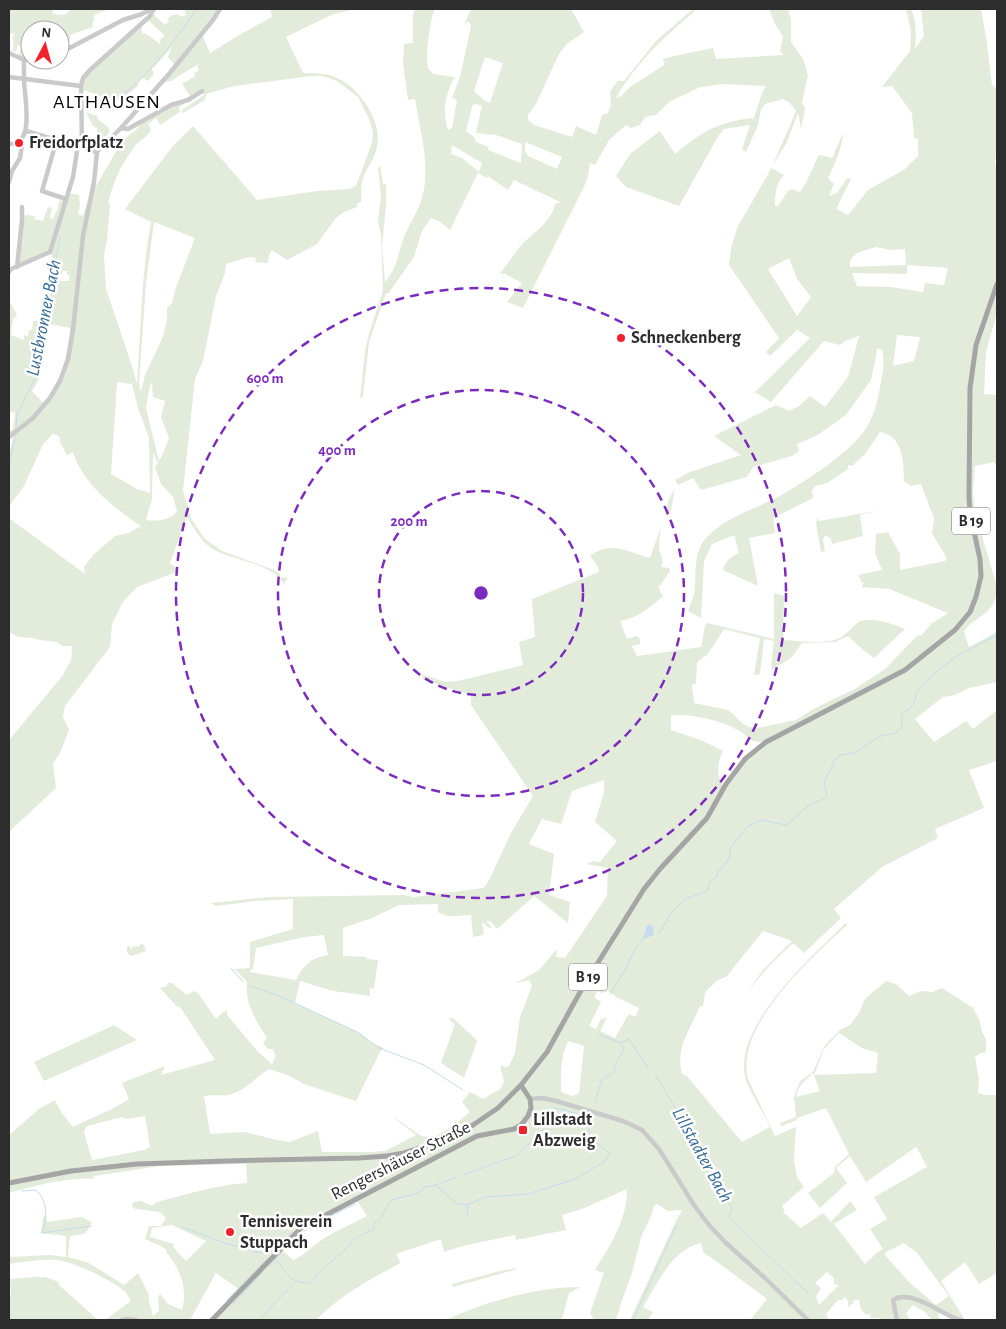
<svg xmlns="http://www.w3.org/2000/svg" width="1006" height="1329" font-family="'Alegreya Sans',sans-serif">
<style>
.green{fill:#e3ecda;fill-rule:evenodd}
.water{fill:#c4dced}
.lines{fill:none;stroke-linecap:round;stroke-linejoin:round}
.stream{stroke:#c4dced;stroke-width:1}
.minor{stroke:#cacaca;stroke-width:4.5}
.major{stroke:#a5a5a5;stroke-width:5}
.ring{fill:none;stroke:#7b2cbf;stroke-width:2.5;stroke-dasharray:9 6}
.poi-dot{fill:#f1222a;stroke:#fff;stroke-width:2}
.labels{text-anchor:middle;dominant-baseline:central;stroke-width:5;stroke-linejoin:round;paint-order:stroke}
.shield{fill:#fff;stroke:#6c6c6c;stroke-width:1}
.shield-label{font-size:16px;font-weight:bold;fill:#2d2d2d}
.poi-label{font-size:18px;font-weight:bold;fill:#2d2d2d;stroke:#fff;text-anchor:start}
.street-label{font-size:18px;fill:#2d2d2d;stroke:#fff}
.water-label{font-size:19px;font-style:italic;fill:#366c95;stroke:#fff}
.quarter-label{font-size:20px;letter-spacing:1px;fill:#000;stroke:#fff}
.centre{fill:#7b2cbf;stroke:#fff;stroke-width:2.5}
.ring-label{font-size:15px;text-anchor:middle;font-weight:bold;fill:#7b2cbf;stroke:#fff;stroke-width:5;stroke-linejoin:round;paint-order:stroke}
</style>
<rect width="100%" height="100%" fill="#fff"/>
<path class="green" d="M9,9H56H52L53,14L63,15L68,13L70,9H110L96,14L93,17L95,18L92,24L93,27L70,35L71,39L60,44V30H30V45L25,44V50L27,52L30,49V59L18,57L21,47L19,45L17,46L16,52L12,51L14,43L12,38L15,34L12,33L9,36Z
M184,9H220L202,34L210,53L241,34L272,17L270,9H355L331,15L286,37L303,73C314,73 327,73 337,78C360,88 383,122 377,147C375,160 364,170 362,183C360,189 362,195 361,202L357,203V207L344,212L336,218L317,244L287,260L272,250L269,255L268,263L255,262L256,258L249,257L226,264L225,273L216,296L203,361L195,379L183,490L191,518L204,538L222,551L274,570L280,574V578L288,577L284,584C267,558 226,563 205,543C198,536 192,525 187,517L170,563L179,571L137,587L123,602L112,624L110,647L65,706L63,717L69,730L59,755L53,763L56,788L9,832V740L63,675L71,660L72,646H62L57,642L39,640L33,638L18,637L9,632V518L85,574L84,567L94,554L115,536L129,533L141,526C114,508 83,484 73,452L67,455L60,442L59,436L53,434L43,444L24,486L9,507V455L13,438H9V432L13,429L15,413L9,411V300L17,315L13,319L11,335L24,340V335L28,336L29,330H32L33,321H42L52,257L51,252L17,267L22,217L26,215L35,216L34,219L43,221L48,207L52,208L50,218L53,219L58,208L59,201L66,199L68,193L79,195L80,204L78,214L83,216L94,182L96,186L117,150L127,137L138,128L143,121L171,105L186,102L179,107L180,112L160,125L156,118L148,124L151,129C149,136 140,140 135,146C121,165 114,180 108,203L110,204L107,240L104,256L106,289L132,366L137,384C141,330 141,275 151,222L125,209L172,147L193,126L257,200L317,191L350,189L356,186L372,143L373,132L369,119L358,97L337,81L322,76H311L234,86L206,94L205,100L183,113L181,111L204,95L202,91L204,90L201,89L190,96L182,84L195,76L194,73L199,70L197,66L200,63L171,81L160,83L176,66L168,57L172,47L152,69L154,74L148,81L143,78L138,83V86L121,99L115,101L81,89L83,78L140,25L142,30V34L145,33L160,44L161,38L165,36L147,19L152,13L165,25L169,21L167,19L172,15L178,14L181,17L186,15ZM154,222L195,238L175,290L172,303L167,308V319L163,337L145,375L142,388L140,391L139,383L146,283ZM63,271H67V275H70L69,281H58V274H62ZM50,324L70,328V332C67,359 61,383 43,403L32,391C45,374 45,346 48,325ZM117,382L132,384L138,408L149,438L150,493L137,489L111,474ZM152,384L153,397L165,401L161,417L169,438L162,456L159,461L146,408L150,385ZM153,453L158,463L155,467L161,484L173,497L177,511C171,520 156,522 146,520L152,499Z
M415,9H435C430,19 425,57 428,68C428,68 432,73 433,74L455,77C445,95 442,110 448,130L452,128L457,100L452,98L460,77L471,26L468,21L464,25L471,9H571L584,32L567,44L559,54L536,104L528,115V120L534,125L572,137L576,126L596,135L602,115L608,113L611,104L610,91L618,81H624L656,41L693,9H697C667,35 636,62 616,98L620,97L630,87L664,65L663,59L674,56L713,48L716,59L784,55L780,51L783,37L774,22L769,9H788L791,19V42L803,59L808,75L802,102L805,108L801,129L798,113L786,144L771,168L784,175C776,182 775,196 775,206H778L788,191L792,189L800,192L806,183L818,156L822,155L832,158L843,133C842,148 835,164 828,178L834,184L829,196L837,193L847,178L851,179L836,209L848,215L868,190L905,169L918,156V139L914,138L912,113L892,86L882,87L910,51L911,31L906,9H911C917,23 916,34 915,49L924,36L921,9H981L987,43L991,78L992,85L997,89V141L995,163L997,169V313L986,352L984,394L997,395V468L994,462L975,466L973,491L975,513L997,586C997,614 979,613 964,631L969,647L997,632V682L969,688L955,695L943,697L915,719L934,742L966,721L973,729L997,710V761L969,770L984,808L935,829L938,838L882,867L834,909L841,918L804,953L793,943L770,965L747,992L763,970L792,941L763,931L726,977L718,980L705,992L703,1006H700C690,1030 675,1048 682,1074L687,1076L742,1142L770,1127C764,1112 748,1091 745,1076C734,1025 814,954 847,922L846,926C811,958 734,1027 748,1079L775,1136L796,1127L794,1160L797,1177L804,1187L782,1206L785,1212H783L801,1228L823,1213L831,1222L850,1201L857,1210L834,1224L865,1264L879,1251L883,1249L870,1229L887,1219L874,1197L927,1167L917,1148L916,1147L866,1182L850,1156L836,1168L847,1183L820,1208L808,1193L834,1173L835,1167L849,1154L826,1108L797,1118V1120L781,1126L780,1123L796,1117L794,1097L800,1081L813,1072L824,1047L829,1041L840,1030L850,1025L859,1013L865,999L886,981L896,984L909,996L921,991L932,992L942,988L973,1008L980,1021L982,1032L986,1039V1052L979,1054L975,1057L979,1080L978,1093L986,1095H997V1242L995,1244L997,1246V1273L979,1284L965,1262L941,1281L965,1320L952,1318L939,1313L938,1316L941,1320H932L925,1312L913,1305L906,1313L910,1320H882L879,1318H870L871,1313L867,1315C861,1312 860,1306 859,1300H854L853,1303L848,1307V1301L845,1297L842,1300H838L826,1314L829,1320H750L767,1299L720,1264L703,1252L701,1243C671,1250 658,1283 643,1307L653,1312L648,1320H630L676,1221L682,1210L668,1211L657,1204L654,1206L652,1214L641,1237L633,1270L622,1300L616,1320H594L590,1313L604,1273L595,1270C611,1244 627,1220 627,1189L582,1209L562,1215L566,1230L516,1240L515,1235L463,1246L444,1252L441,1239L396,1254L400,1262L399,1264C368,1280 340,1296 316,1320H212L240,1290L216,1273L190,1320H105L131,1301C129,1298 127,1293 124,1291C112,1280 72,1261 56,1260C41,1259 24,1262 9,1264V1257L50,1255L66,1257V1236L41,1233L43,1218L45,1215L47,1222L82,1217L91,1222V1226L84,1234L70,1236L68,1257L89,1263L124,1285L138,1273L150,1297H148L153,1316L159,1311L158,1297L160,1294L168,1304L182,1310C188,1288 180,1268 166,1252L167,1250L159,1245L145,1239L149,1226H161L166,1218L160,1212L135,1209L132,1207L133,1202L141,1201L152,1206L157,1202C188,1194 216,1185 247,1183L246,1164L160,1166L95,1176L93,1179C67,1177 34,1186 9,1193V1139L10,1138L9,1135L39,1109L55,1100L61,1112L73,1127C92,1117 112,1111 129,1099L122,1083L165,1066L161,1075L215,1060L180,1007L176,1006L160,988L163,987H166L168,983H172L187,995L194,991L198,993L216,1019L223,1012L227,1011V1015L258,1052L272,1064C275,1059 276,1055 273,1049H268L263,1043L267,1038C256,1021 244,1002 247,982L235,969L250,968V942L293,929V899L255,901L216,906L211,903L269,897L403,895L414,897L484,888L490,878L511,833L533,796L471,705V695L424,680L421,674L445,682L458,681L523,665L519,642L535,637L532,599L599,572L598,567L590,556C611,540 627,552 650,558L662,524C660,531 659,540 659,548C660,555 665,559 661,567L669,568L670,571L659,587L658,583V587L663,596C649,608 638,618 620,621L627,639L637,636L640,639V644L632,646L637,656L701,647L705,626L707,623L774,639V593L784,596L783,640C799,641 818,644 834,640C844,638 849,630 856,624C866,614 893,624 905,629L874,658L863,650L848,636L835,642L802,643L792,657L772,670L771,665L774,641L764,639L760,674L754,675L760,638L724,629L708,654L697,662L696,684L692,685L694,703L728,710L733,714L743,724L749,727L758,728L796,720L815,708L855,689L885,669L918,635L921,636L931,624L948,613L889,589L862,587V585L865,583H862L858,575L882,570L875,553L876,534L888,532L900,554V570L945,561L947,559L932,533L934,518L921,484L911,486L904,481C904,463 903,435 880,432L865,454L852,466L848,465V469L827,483L815,486L812,491L813,498L773,518L775,533L749,538L758,586L723,570C724,562 732,556 739,553L734,535L712,544L704,561L701,618L688,611C690,604 694,597 695,590C696,574 694,555 703,542C721,518 753,510 778,497C803,483 853,451 867,427C874,414 878,401 880,387C883,372 885,364 882,350L877,348L875,362L871,380L846,415L816,436L797,444L799,451L792,456L753,467L747,477L701,490L693,478L678,485L675,480L690,472L741,455L714,436L776,405L789,411L799,406L810,396L825,407L848,377L859,336L845,341L840,345L824,341L771,402L755,392L810,338L797,330L770,356L766,352L779,338L729,265L731,248L737,228L771,169L796,111L789,102L783,99L765,104L761,109L758,125L746,152L742,149L750,125L724,129L719,135L679,206L626,187L616,176L630,154L660,131L675,154C701,132 718,122 752,118L753,120C757,110 761,93 766,86L724,84L700,87L669,102L656,115L645,117L640,125L631,128L626,125L609,140L595,165L590,163L588,177L583,189L523,308L507,302L522,283L505,274H500C506,266 512,257 518,249C530,234 551,224 555,204L560,202L514,180L508,190L488,176L487,178L478,173L450,230L439,221L431,218L422,231L414,257L388,294L386,293L369,342L363,396L360,399L365,351L369,333L383,291L381,235L378,222L381,196L378,168L380,165L383,184H386V205L382,247L385,282C397,269 398,253 404,237C409,224 418,212 422,198C431,166 420,131 415,99L408,100L403,64L404,44L413,43V15ZM485,57L503,63L490,103L484,100L474,91ZM474,104L482,106L476,133L493,135V134L522,144L521,163L488,150V147L476,142L474,137L466,131L472,107ZM525,142L562,157L557,169L528,156L525,151ZM452,145L482,163L479,172L462,158L451,154ZM876,247L891,250L905,249L906,265L850,267C848,252 866,251 876,247ZM789,258L797,279L811,297L797,316L768,269ZM907,265L948,268L944,285L925,283L923,292L891,287L857,286L852,273L907,274ZM897,335L920,337L914,361L893,366ZM671,715C691,714 724,720 741,732C753,741 749,742 765,742L731,776L724,787C716,776 717,763 723,751L701,740L671,730ZM604,780V792L595,822L617,841L600,862L593,861L586,864L608,868L607,896L565,958L556,957L557,949L539,970L516,983L529,980L532,986L520,1017L515,1053L509,1066L505,1067L500,1065L504,1082L500,1089L483,1099L470,1092L462,1102L470,1112C460,1120 436,1142 422,1136C412,1131 403,1122 392,1116L416,1135L385,1151L370,1152H322L318,1131L290,1142L277,1140L245,1132L210,1134L204,1096C213,1094 223,1097 232,1094C248,1089 256,1076 269,1069L290,1076L304,1084L356,1101L381,1050H384L382,1047L370,1042L360,1033L295,1003L300,981L333,991L370,996V988L374,989L378,960L366,959L367,957L343,956V928L372,918L399,905L438,904V912C448,919 460,915 471,915L473,937L484,935L482,922L489,928L492,927L486,921H490L497,929L534,896L568,923L570,902L549,895L554,854L529,844L542,819L561,824L572,791ZM324,935L328,955C312,957 303,965 296,980L250,972L253,968L256,948L304,937ZM597,991L602,993L609,991L616,997L639,1008L635,1017L629,1014L628,1015L615,1038L600,1031L607,1018L601,1019L596,1029L589,1026L601,1002L594,997ZM839,1033L862,1048L878,1053L876,1073L814,1075L824,1049ZM568,1041L584,1046L579,1093L573,1096L561,1092V1070L563,1055ZM813,1073L820,1091L796,1097C798,1084 806,1081 813,1073ZM145,1116L150,1147L144,1150L92,1160L84,1132L87,1126L122,1117L127,1119ZM356,1199L367,1216C352,1224 337,1230 323,1239C315,1244 301,1258 293,1260L280,1248L309,1223ZM172,1225L206,1241L186,1261L173,1247L174,1244L150,1237L152,1228ZM904,1243L917,1253L949,1296L936,1305L910,1283L885,1255L886,1252ZM827,1272L834,1278V1284L839,1285L819,1305L816,1297L821,1288L815,1283Z
M86,112L97,116L98,119L108,127L110,132L105,137L97,135V128L93,126Z
M675,488L671,511L666,516L668,501Z
M876,511L860,515L863,536L832,544L831,539L825,535L823,539L825,551L821,552L816,523L818,517L819,521Z
M141,944L144,945L146,951L131,956L127,952V946H130L131,950L133,946L138,947Z
M453,1018L481,1044L477,1041L464,1078L441,1063L455,1024L448,1019Z
M114,1025L137,1040L44,1081L34,1062Z
M517,1268V1269L453,1287L452,1284L500,1271Z
M33,1277H45L59,1282V1285L98,1320H9V1295L11,1294L10,1279Z
M580,1287L569,1293L562,1320H446C481,1303 540,1286 580,1287Z"/>
<path class="water" d="M649,924L653,926L654,935L643,939L646,928Z"/>
<g class="lines">
<path class="stream" d="M117,96C132,97 188,25 196,9
M16,427L17,414L37,374L43,346L47,306L60,237
M9,466L16,434
M658,933L661,931L671,913L685,899L707,891L710,881L717,877V872C725,866 731,858 730,848L748,826L761,820L786,825C795,819 800,812 808,806C814,801 821,802 827,796L824,781L831,769L834,760L841,755L854,753L881,736L895,733L902,727V714C911,708 916,704 916,693L933,674L957,656L997,635
M231,968L243,982
M250,986L279,996L357,1032L379,1048L424,1065L463,1090
M610,994L626,968L635,948L645,938
M621,1043L629,1039L648,1068
M655,1074L711,1167L717,1183L732,1209L728,1217L810,1295
M595,1102L602,1079L614,1073L615,1065L624,1049L620,1043L598,1034
M463,1175L518,1155L535,1138
M436,1185L456,1203L467,1205L485,1197L528,1194L575,1179L604,1162L610,1154L590,1137L587,1116L555,1108C552,1117 548,1128 539,1133
M22,1191L36,1190C47,1199 49,1221 41,1233L91,1226
M467,1205L468,1216
M323,1220L355,1204
M182,1227L225,1243L265,1254
M279,1246L292,1232
M284,1249L303,1232L319,1222
M275,1259L292,1279L297,1281
M269,1266L281,1253
M296,1281L310,1284L317,1274L348,1247L354,1239L374,1229V1223L380,1220L391,1200L418,1193L425,1187L436,1185L457,1177
M227,1300L267,1259
M233,1304L262,1273
M259,1320L292,1285
M633,1320L676,1226"/>
<path class="minor" d="M9,53L24,60L30,59
M60,53L123,20L142,14L151,9
M9,77L81,86
M121,128L128,129L171,105L188,100L202,91
M26,131L97,152
M57,139L42,191L66,199
M9,144C36,146 24,96 24,79C24,73 24,66 24,60
M82,146L81,86L83,78L90,70L149,17L154,9
M9,182L12,171L20,158L22,145L19,143
M17,267L22,220V207
M9,272L11,269L50,252L73,177L78,145
M9,437L33,418L50,398L60,381L68,359L73,330L83,236L94,182L97,152L121,128L169,74L213,20L220,9
M530,1099L542,1098L556,1101L623,1121L642,1130L659,1149L694,1205L709,1225L726,1243L766,1279L808,1320
M122,1320L128,1319L136,1320
M897,1320L893,1300C911,1288 942,1315 960,1320"/>
<path class="major" d="M9,1183L71,1171L137,1164L226,1161L359,1158L387,1156L404,1153L442,1141L473,1125L498,1108L521,1085L547,1052L584,985L644,889L660,869L707,818L726,784L745,759L766,742L905,670L955,630L970,612L976,597L981,576L980,559L970,514L969,496L970,388L976,345L997,284
M212,1320L301,1228L477,1136L514,1129L521,1125L528,1116L531,1108L530,1099L521,1085"/>
</g>
<g class="ring">
<circle cx="481" cy="593" r="102"/>
<circle cx="481" cy="593" r="203"/>
<circle cx="481" cy="593" r="305"/>
</g>
<g class="poi-dot">
<circle cx="19" cy="143" r="5"/>
<circle cx="621" cy="338" r="5"/>
<rect x="518" y="1125" width="10" height="10" rx="2.5"/>
<circle cx="230" cy="1232" r="5"/>
</g>
<g class="labels">
<g class="shield">
<rect x="952" y="507.5" width="38" height="27" rx="4"/>
<rect x="569" y="963.5" width="38" height="27" rx="4"/>
</g>
<g class="shield-label">
<text x="971" y="521">B 19</text>
<text x="588" y="977">B 19</text>
</g>
<g class="poi-label">
<text x="29" y="143">Freidorfplatz</text>
<text x="631" y="338">Schneckenberg</text>
<text x="533" y="1120">Lillstadt<tspan x="533" dy="21">Abzweig</tspan></text>
<text x="240" y="1222">Tennisverein<tspan x="240" dy="21">Stuppach</tspan></text>
</g>
<g class="street-label">
<text transform="translate(401 1161) rotate(-27)">Rengershäuser Straße</text>
</g>
<g class="water-label">
<text transform="translate(44 318) rotate(-79)">Lustbronner Bach</text>
<text transform="translate(702 1155) rotate(61)">Lillstadter Bach</text>
</g>
<g class="quarter-label">
<text x="107" y="102">ALTHAUSEN</text>
</g>
</g>
<circle cx="481" cy="593" r="8" class="centre"/>
<g class="ring-label">
<text x="265" y="383">600 m</text>
<text x="337" y="455">400 m</text>
<text x="409" y="526">200 m</text>
</g>
<rect width="1006" height="1329" fill="none" stroke="#2d2d2d" stroke-width="20"/>
<g transform="translate(45 45) rotate(6)"><circle r="24" fill="#ffffff" stroke="#ababab"/>
<path d="M0-4L9 19L0 12L-9 19Z" fill="#f1222a"/>
<text y="-8" font-size="14" font-weight="bold" text-anchor="middle" fill="#2d2d2d">N</text>
</g>
</svg>
